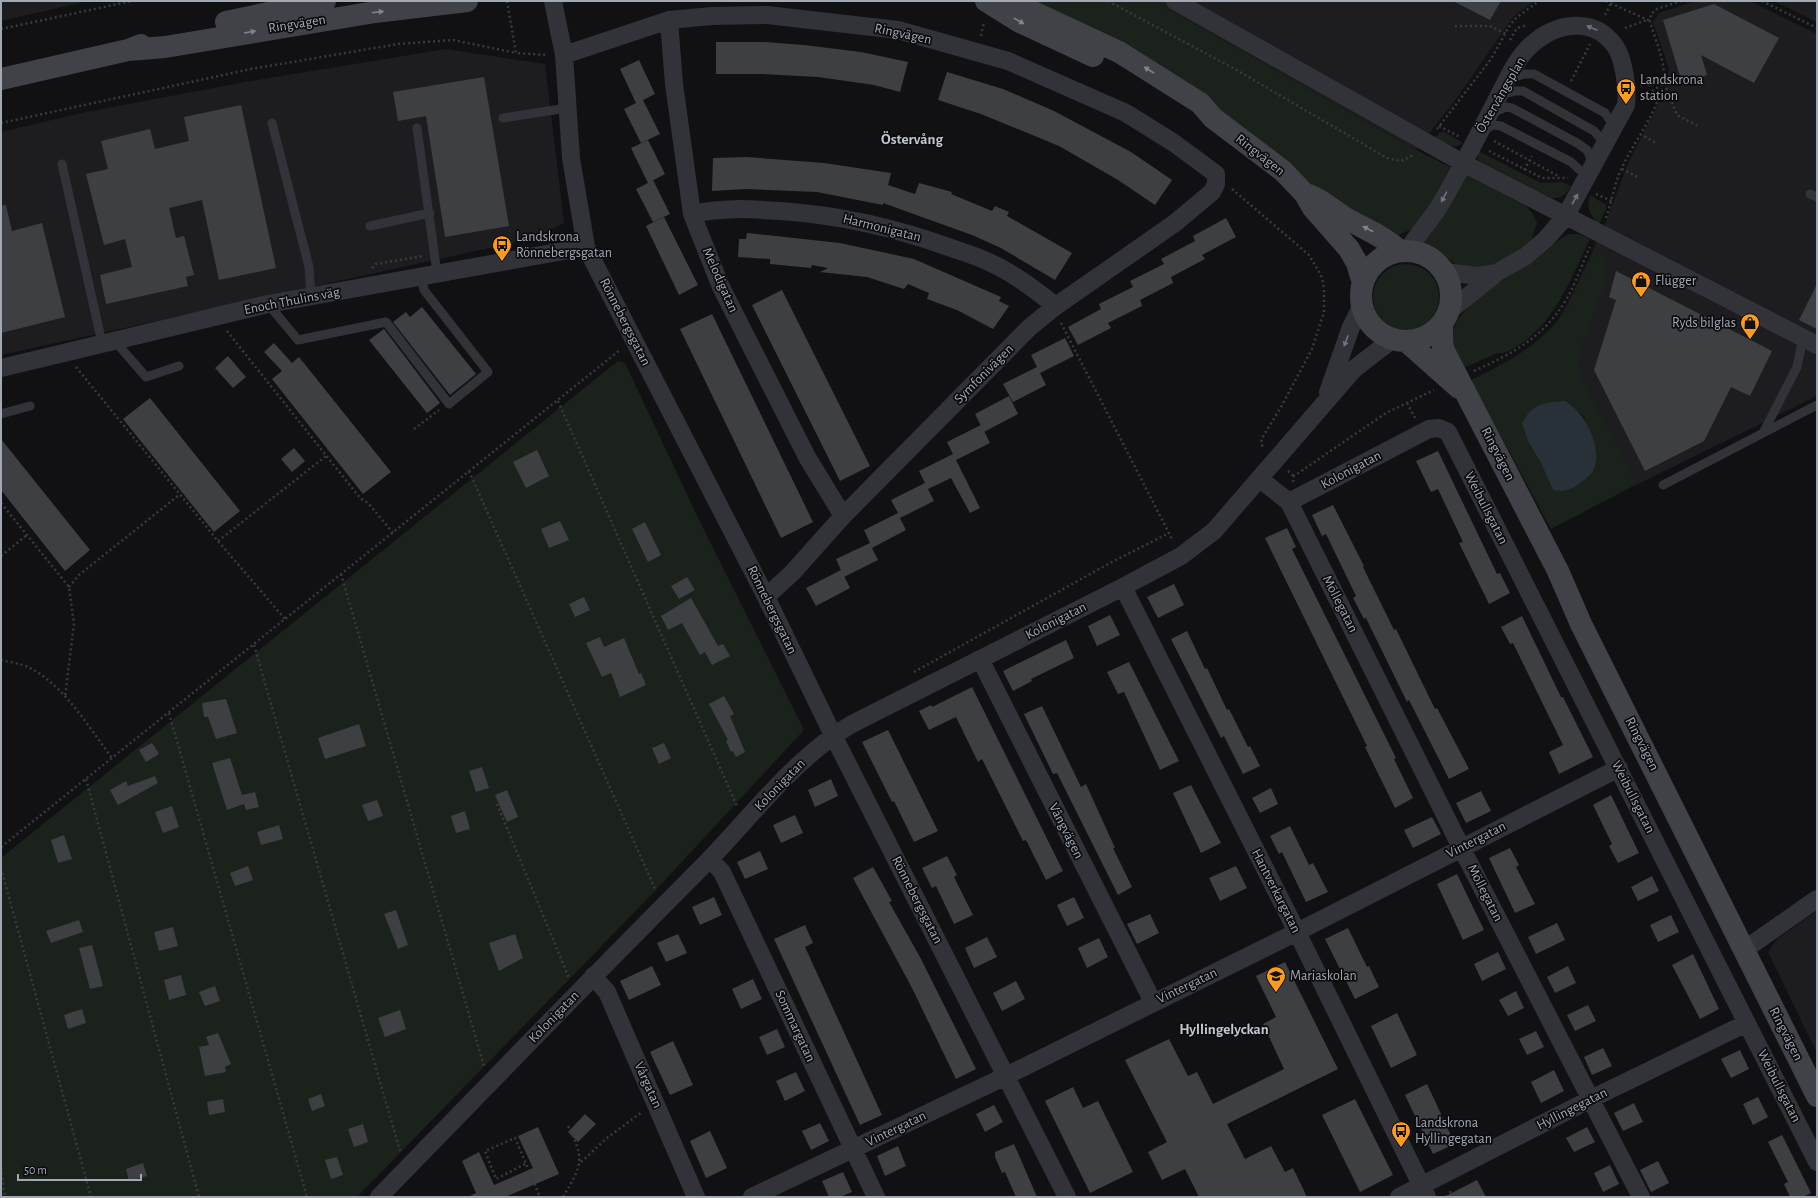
<svg xmlns="http://www.w3.org/2000/svg" width="1818" height="1198" font-family="'Alegreya Sans',sans-serif">
<style>
.built{fill:#1d1d20}
.green{fill:#1b221b;fill-rule:evenodd}
.water{fill:#273137}
.building{fill:#3d3f43}
.lines{fill:none;stroke-linecap:round;stroke-linejoin:round}
.path{stroke:#383a3f;stroke-width:2.5;stroke-dasharray:2 3;stroke-linecap:butt}
.lane{stroke:#323338;stroke-width:9}
.street{stroke:#323338;stroke-width:18}
.secondary{stroke:#404248;stroke-width:22}
.oneway{fill:#7f858e}
.oneway2{fill:#6f747c}
.labels{text-anchor:middle;dominant-baseline:central;stroke-width:3.5;stroke-linejoin:round;paint-order:stroke}
.street-label{font-size:14px;fill:#a1a9b4;stroke:#0c0c0e}
.poi-label{font-size:14px;fill:#a1a9b4;stroke:#0c0c0e;text-anchor:start}
.neighbourhood-label{font-size:15px;font-weight:bold;fill:#c2c7d0;stroke:#0c0c0e}
</style>
<rect width="100%" height="100%" fill="#111113"/>
<path class="built" d="M1,1H88L1,21Z
M1154,1H1535L1513,17L1457,98L1416,150Z
M1695,1H1750L1817,34V396L1634,486L1553,329L1570,299L1605,224L1629,161L1664,93L1669,69L1653,22L1659,13Z
M1774,1H1817V22Z
M446,49L545,64L564,223L535,238L1,355V132L86,112L245,82Z
M1817,911V1053L1768,952L1777,939Z"/>
<path class="green" d="M1024,1H1154L1416,150L1452,168L1427,212L1415,228L1398,235L1383,232L1350,213L1306,180Z
M1443,132L1446,133L1463,143C1453,150 1445,143 1435,138L1439,133Z
M1478,151L1541,183L1562,182L1571,186C1566,195 1561,199 1551,198L1478,160Z
M1462,172L1526,206L1533,214L1537,223L1531,241L1520,250L1493,265L1473,270L1459,267L1444,255L1418,241Z
M1590,195L1606,205V209L1599,224C1590,215 1586,208 1590,195Z
M1569,234H1579L1590,239C1570,280 1552,332 1506,352C1503,354 1498,352 1495,354C1483,359 1473,365 1461,368C1458,362 1454,356 1452,349C1442,311 1507,278 1532,262C1545,254 1555,241 1569,234Z
M1593,253L1604,259V269L1608,274L1578,360L1580,377L1637,484L1551,529L1471,380C1510,362 1549,340 1571,301C1579,285 1586,269 1593,253ZM1565,401L1572,405L1585,418L1553,490L1540,461L1524,432L1536,406Z
M1373 297a33 33 0 1 1 66 0a33 33 0 1 1-66 0Z
M618,361L625,363L700,522L804,730L654,892L357,1197H1V858Z"/>
<path class="water" d="M1565,401C1585,411 1604,450 1593,471C1590,476 1584,480 1579,484C1571,490 1564,492 1553,490L1540,461L1528,441L1522,424C1532,403 1543,403 1565,401Z"/>
<path class="building" d="M1453,1H1501L1490,20Z
M1714,4L1779,38L1754,83L1701,55L1707,75L1682,83L1663,20Z
M716,42H765L804,45L861,52L908,62L900,92L874,85L818,77L762,74H716Z
M639,60L655,94L643,100L660,134L641,143L624,109L642,100L636,103L620,69Z
M947,72L1003,89L1054,111L1131,152L1172,180L1155,205L1118,180L1059,146L981,114L938,100Z
M484,77L509,226L445,237L426,116L398,121L393,92Z
M241,105L276,268L219,280L202,200L169,208L176,238L184,236L194,275L186,277L188,286L106,304L100,275L132,267L125,239L104,245L86,174L108,169L101,141L150,129L155,149L189,141L184,117Z
M648,140L665,174L650,182L653,180L670,214L653,222L636,189L648,183L631,148Z
M747,157L824,163L891,173L888,185L915,194L919,183L952,192L951,194L992,211L995,206L1009,212L1007,216L1072,253L1055,280L1001,248L972,235L883,203V205L817,192L746,189L712,191L713,158Z
M6,205L12,231L42,223L65,317L1,333V206Z
M664,217L698,285L679,295L646,226Z
M1226,218L1236,237L1202,255L1205,259L1171,277L1173,283L1140,300L1142,306L1108,323L1111,328L1078,345L1068,327L1101,309L1099,304L1133,287L1130,281L1164,264L1161,259L1195,241L1193,236Z
M747,233L840,243L914,259L1001,297L999,301L1009,306L993,329L957,310L927,299L929,293L908,284L904,289L867,277L820,272L828,268L812,265L811,268L770,264V259L738,257L739,239H746Z
M1616,271L1772,351L1750,396L1731,387L1704,441L1645,471L1594,370L1616,300L1609,297Z
M1817,284V329L1799,320Z
M782,290L870,466L840,481L752,305Z
M422,307L476,374L450,395L393,322L406,312L410,317Z
M712,314L813,522L781,538L680,329Z
M384,329L440,403L427,413L369,340Z
M1065,338L1074,356L1040,373L1046,385L1013,402L1003,384L1037,367L1031,355Z
M274,343L292,363L299,357L391,472L363,494L272,379L282,371L264,352Z
M228,356L246,377L233,388L215,368Z
M1009,396L1018,414L984,432L975,414Z
M150,398L240,511L214,532L123,419Z
M981,425L990,443L956,460L980,508L970,513L951,478L928,489L919,471L953,454L947,442Z
M1,439L90,550L65,571L1,490Z
M294,448L305,461L292,472L281,459Z
M537,450L549,476L526,488L513,462Z
M1438,451L1497,574L1500,573L1510,593L1489,604L1459,543L1463,542L1438,489L1431,492L1416,461Z
M925,483L934,501L900,518L906,530L872,548L878,560L844,577L836,559L870,543L864,530L898,513L891,500Z
M1333,505L1364,566L1363,567L1394,630L1396,629L1435,709L1437,708L1469,769L1449,779L1409,700L1407,702L1366,618L1364,619L1353,598L1356,596L1326,534L1322,536L1312,515Z
M560,521L569,540L549,548L541,529Z
M645,522L661,555L648,562L632,529Z
M1287,528L1296,547L1292,549L1396,758L1394,759L1413,798L1395,808L1365,747L1367,746L1265,538Z
M841,570L850,588L816,606L806,588Z
M687,577L695,590L679,599L671,586Z
M1174,584L1184,605L1158,618L1147,597Z
M584,597L590,610L575,617L569,604Z
M691,598L718,646L723,644L730,656L712,665L705,652L700,655L682,623L668,630L661,616Z
M1110,615L1120,635L1097,646L1088,626Z
M1522,616L1561,697H1563L1593,757L1559,774L1549,752L1563,745L1513,643L1510,644L1501,627Z
M1187,631L1205,669L1207,668L1227,710L1229,709L1248,747L1250,746L1260,766L1243,774L1224,736L1221,738L1171,639Z
M600,637L604,647L624,638L639,674L641,673L646,685L620,697L611,673L602,677L586,643Z
M1066,640L1074,658L1031,679L1032,681L1013,691L1003,671Z
M1129,662L1179,761L1160,770L1124,692L1118,694L1107,672Z
M972,687L1063,871L1046,880L1026,840L1023,841L982,759L978,762L956,717L929,730L919,711L931,705L932,707Z
M724,696L734,714L730,716L745,752L736,757L733,751L731,752L726,741L728,740L709,704Z
M226,699L237,733L216,739L208,717H204L202,703Z
M1042,706L1081,787L1086,784L1115,848H1113L1132,887L1118,895L1057,773L1053,774L1024,714Z
M359,724L366,746L325,759L318,738Z
M888,730L938,831L914,842L894,801L892,802L862,742Z
M152,743L159,754L146,762L139,750Z
M664,743L671,758L659,764L652,748Z
M230,758L242,795L255,792L259,807L246,810L244,804L227,810L212,763Z
M482,767L489,788L476,792L469,771Z
M155,776L158,783L118,805L110,790L126,781L128,786Z
M831,779L838,796L815,807L808,790Z
M1191,785L1221,843L1201,853L1173,793Z
M1271,788L1278,804L1260,813L1252,798Z
M507,790L518,817L507,822L495,795Z
M1481,791L1491,811L1466,823L1456,803Z
M1611,795L1639,853L1618,863L1609,846L1612,844L1593,805Z
M377,800L383,816L368,821L362,805Z
M172,806L179,827L163,833L155,812Z
M465,811L470,829L456,833L451,816Z
M795,815L803,833L781,843L773,825Z
M1432,817L1441,834L1413,848L1404,830Z
M279,825L283,839L261,845L257,832Z
M1290,826L1309,865L1313,863L1328,892L1306,902L1282,852L1279,854L1270,836Z
M64,835L72,859L58,863L51,840Z
M1510,848L1519,865L1516,867L1535,904L1515,913L1489,858Z
M760,851L768,869L745,879L737,862Z
M947,856L957,875L954,877L973,915L954,924L936,886L932,888L922,868Z
M248,866L253,880L235,886L230,873Z
M1236,866L1247,888L1220,901L1209,878Z
M873,867L892,901L889,902L920,957L976,1069L956,1079L912,988L853,878Z
M1457,874L1484,930L1463,940L1437,884Z
M1652,876L1659,891L1638,901L1631,887Z
M714,897L722,915L700,925L692,907Z
M1074,897L1084,918L1067,926L1057,905Z
M396,910L408,945L398,949L384,914Z
M1150,914L1159,933L1137,944L1127,924Z
M1671,915L1679,932L1658,942L1650,925Z
M79,920L83,932L51,943L46,931Z
M1557,923L1565,940L1536,954L1528,937Z
M805,925L813,943L805,947L882,1115L860,1125L774,939Z
M173,927L178,946L159,951L154,932Z
M1348,928L1367,967L1369,966L1379,987L1355,999L1325,939Z
M515,934L523,958L499,971L489,943Z
M678,934L687,953L666,962L657,943Z
M987,937L997,957L974,968L965,948Z
M1099,938L1108,957L1087,968L1078,948Z
M92,945L103,986L90,989L79,948Z
M1498,952L1506,969L1482,981L1474,964Z
M1693,954L1719,1009L1700,1019L1672,965Z
M1285,962L1338,1069L1227,1124L1245,1159L1271,1146L1285,1172L1293,1168L1307,1197H1199L1185,1169L1162,1180L1148,1152L1167,1142L1125,1060L1169,1039L1188,1076L1197,1072L1213,1104L1284,1069L1263,1024L1276,1017L1256,976Z
M652,966L661,985L629,1000L620,981Z
M1568,966L1576,983L1555,993L1547,977Z
M181,975L186,995L169,1000L164,980Z
M753,979L762,999L741,1009L732,989Z
M1016,981L1025,999L1002,1011L993,993Z
M215,986L220,1001L205,1006L199,992Z
M1516,991L1524,1008L1508,1016L1499,1000Z
M1588,1005L1596,1021L1575,1031L1567,1015Z
M82,1009L86,1023L68,1029L64,1015Z
M400,1010L406,1029L385,1037L378,1018Z
M1397,1013L1417,1055L1391,1068L1371,1026Z
M777,1029L785,1047L767,1055L759,1037Z
M1536,1031L1544,1047L1527,1055L1519,1039Z
M218,1033L231,1064L225,1067L226,1072L205,1076L199,1047L209,1045L206,1037Z
M673,1041L693,1085L670,1095L650,1052Z
M1603,1048L1612,1066L1592,1075L1584,1057Z
M1740,1050L1749,1069L1731,1078L1721,1059Z
M1554,1070L1564,1091L1541,1103L1531,1082Z
M796,1072L805,1091L785,1101L776,1081Z
M1427,1084L1455,1144L1433,1154L1405,1095Z
M1073,1087L1083,1108L1098,1101L1133,1172L1090,1193L1045,1101Z
M321,1094L325,1106L312,1111L308,1099Z
M1758,1097L1768,1117L1753,1125L1743,1104Z
M223,1099L225,1112L209,1115L207,1102Z
M1355,1099L1393,1175L1360,1192L1322,1115Z
M1634,1103L1643,1122L1623,1131L1614,1113Z
M994,1105L1003,1122L985,1132L976,1114Z
M585,1114L596,1124L578,1142L568,1132Z
M820,1123L829,1141L811,1150L802,1131Z
M363,1124L368,1142L354,1147L348,1129Z
M538,1127L559,1174L505,1197H468L476,1193L462,1161L479,1152L494,1185L533,1168L518,1136Z
M1587,1127L1595,1142L1574,1152L1566,1138Z
M710,1131L727,1168L706,1178L690,1141Z
M1782,1135L1811,1193L1803,1197H1790L1784,1184L1788,1182L1768,1142Z
M1014,1144L1037,1197H1016L1005,1172L1002,1173L995,1157V1152Z
M898,1146L906,1166L885,1176L877,1156Z
M337,1157L343,1175L331,1179L325,1160Z
M1658,1161L1669,1183L1651,1192L1640,1170Z
M143,1163L147,1176L129,1181L126,1169Z
M1610,1165L1619,1184L1603,1192L1594,1173Z
M843,1172L852,1192L840,1197H829L822,1181Z
M1477,1180L1486,1197H1444Z"/>
<g class="lines">
<path class="path" d="M507,1L516,53L547,55
M1108,1L1233,68L1387,158L1401,161L1415,154
M1606,1L1650,21
M1762,1L1817,28
M1605,15L1612,1
M1455,26H1490L1508,35
M1625,28L1647,20
M1,29L132,1
M981,36L984,22
M1510,40L1517,28L1527,25
M1571,81L1590,44
M1644,97L1664,83L1677,115L1698,126
M1,123L251,69L398,44L453,40L516,53
M1439,126L1460,137
M1437,129L1491,59L1510,25L1516,18L1539,1
M1640,134L1656,143
M1494,141L1560,177
M1489,151L1542,178H1568
M1622,169L1638,177
M1524,170L1532,156
M1232,189L1309,255L1321,275L1324,287V312L1312,349L1281,407L1262,438L1261,443L1264,449
M1596,194L1612,201
M1606,218C1611,203 1614,188 1619,174C1631,145 1658,113 1663,83C1667,64 1655,40 1650,21L1651,14L1657,9L1681,1
M372,268L376,264L423,256
M1061,323L1173,541
M227,331L360,498L368,503L393,533
M76,367L218,541L285,619
M1474,371C1513,353 1543,338 1566,300C1576,283 1582,264 1590,247
M558,401L737,806
M1407,403L1415,418
M414,429L439,410
M469,471L656,891
M1288,471L1294,476
M1293,482L1294,476L1386,413L1434,390
M1,503L69,587L74,624L65,697
M218,541L326,456
M1,556L27,535
M341,574L484,1066
M69,587L79,575L179,495
M254,645L400,1151
M1,660C10,662 22,664 30,668C64,685 90,729 112,758
M914,672L1110,563L1169,533
M169,713L307,1197
M86,779L199,1197
M497,804L569,978
M1,847L620,350
M1,868L91,1197
M581,1162L607,1138L642,1112
M525,1164L496,1179L485,1151L515,1138L540,1197
M1,1168L5,1197
M563,1197C583,1163 585,1160 567,1124
M1447,1197L1451,1191"/>
<path class="lane" d="M1509,79L1524,74H1534L1605,113L1614,126
M1501,95L1515,91H1523L1594,131L1602,140L1603,146
M1491,113L1506,107L1512,108L1577,143L1587,150L1593,163
M503,118L567,108
M272,123L309,267L311,296
M417,128L437,273
M1483,130L1493,125L1501,126L1571,162L1582,172L1585,181
M62,164L102,343
M1810,194L1817,197
M370,226L430,213
M268,304L298,340L386,322L449,404L488,372L424,290L421,276
M114,340L146,377L179,366
M1,414L30,406
M1763,433L1797,367L1803,338
M1663,485L1817,405"/>
<path class="street" d="M553,1L564,55L571,158L586,247L766,597L833,735L1067,1197
M1175,1L1463,163L1817,345
M669,20L674,84L692,214L721,287L807,457L843,516
M564,55L669,20L712,16L767,15L898,30L1008,61L1126,113L1174,143L1216,174V184L1212,192L1175,223L1056,306L1030,327L843,516L793,572L766,597
M692,214C722,207 750,209 780,211C840,215 897,228 954,249C966,253 979,257 991,263C1015,274 1035,290 1056,306
M1407,251C1417,235 1429,222 1439,207C1460,171 1479,134 1498,97C1507,80 1516,59 1530,46C1555,23 1593,15 1615,46C1624,59 1628,90 1626,105L1565,217L1546,239L1526,256L1498,272L1449,311
M1445,272L1478,276L1497,273
M1,368L268,304L586,247
M1328,392L1351,327L1362,305
M1260,479L1289,502L1429,429L1439,428L1448,432L1817,1162
M1289,502L1461,847L1641,1197
M1123,587L1297,932L1427,1197
M980,659L1153,1002
M710,859L722,872L876,1197
M1744,950L1817,899
M593,976L607,992L696,1197
M379,1197C488,1085 596,973 706,863C752,816 795,757 852,724L1123,587L1181,556L1214,531L1354,369L1393,339
M752,1197L1006,1076L1297,932L1619,768
M1399,1197L1591,1099L1747,1023"/>
<path class="secondary" d="M986,1L1018,21L1093,56
M1017,1L1031,11L1119,52L1200,103L1213,118L1283,171L1305,194L1313,208L1349,249L1357,263L1363,283
M226,22L325,1
M128,50L165,47L375,12L467,1
M1,79L128,50L141,45
M1309,195C1324,201 1335,212 1349,220C1367,230 1385,237 1400,251
M1361 296a45 45 0 1 1 90 0a45 45 0 1 1-90 0Z
M1442,323V343L1444,351L1558,571L1581,624L1817,1096
M1406,341L1459,388"/>
</g>
<defs><path id="oneway-solid" d="M-6-.8H1V-3.2L6.5 0L1 3.2V.8H-6Z"/></defs>
<g class="oneway">
<use href="#oneway-solid" transform="translate(378 12) rotate(-7)"/>
<use href="#oneway-solid" transform="translate(1019 21) rotate(29)"/>
<use href="#oneway-solid" transform="translate(250 32) rotate(-10)"/>
<use href="#oneway-solid" transform="translate(1149 70) rotate(-148)"/>
<use href="#oneway-solid" transform="translate(1368 229) rotate(-152)"/>
</g>
<g class="oneway2">
<use href="#oneway-solid" transform="translate(1592 28) rotate(-158)"/>
<use href="#oneway-solid" transform="translate(1444 197) rotate(118)"/>
<use href="#oneway-solid" transform="translate(1575 199) rotate(-61)"/>
<use href="#oneway-solid" transform="translate(1346 341) rotate(110)"/>
</g>
<defs>
<symbol id="bus-pin" viewBox="-11 -11 22 30"><path d="M0 17L-7.5 6A9.5 9.5 0 1 1 7.5 6Z" fill="#fd9b1f" stroke="#0c0c0e"/><path d="M-5-6H5V4H4V6H2V4H-2V6H-4V4H-5ZM-3.5-4V0h7V-4ZM-3.5 1.2v1.5H-2V1.2ZM2 1.2v1.5H3.5V1.2Z" fill="#111"/></symbol>
<symbol id="shop-pin" viewBox="-11 -11 22 30"><path d="M0 17L-7.5 6A9.5 9.5 0 1 1 7.5 6Z" fill="#fd9b1f" stroke="#0c0c0e"/><path d="M-5-2.5h2.3a2.7 3.5 0 0 1 5.4 0H5L5.5 6h-11ZM-1.5-2.5h3a1.5 2.3 0 0 0-3 0Z" fill="#111"/></symbol>
<symbol id="school-pin" viewBox="-11 -11 22 30"><path d="M0 17L-7.5 6A9.5 9.5 0 1 1 7.5 6Z" fill="#fd9b1f" stroke="#0c0c0e"/><path d="M0-5L7-2L0 1L-7-2ZM-4 1L0 2.5L4 1V4Q0 6-4 4Z" fill="#111"/></symbol>
</defs>
<g fill-rule="evenodd">
<use href="#bus-pin" x="1615" y="77" width="22" height="30"/>
<use href="#bus-pin" x="491" y="234" width="22" height="30"/>
<use href="#shop-pin" x="1630" y="270" width="22" height="30"/>
<use href="#shop-pin" x="1739" y="312" width="22" height="30"/>
<use href="#school-pin" x="1265" y="965" width="22" height="30"/>
<use href="#bus-pin" x="1390" y="1120" width="22" height="30"/>
</g>
<g class="labels">
<g class="street-label">
<text transform="translate(297 24) rotate(-9)">Ringvägen</text>
<text transform="translate(903 34) rotate(12)">Ringvägen</text>
<text transform="translate(1501 95) rotate(-60)">Östervångsplan</text>
<text transform="translate(1260 155) rotate(38)">Ringvägen</text>
<text transform="translate(882 228) rotate(14)">Harmonigatan</text>
<text transform="translate(720 280) rotate(66)">Melodigatan</text>
<text transform="translate(292 301) rotate(-11)">Enoch Thulins väg</text>
<text transform="translate(625 322) rotate(63)">Rönnebergsgatan</text>
<text transform="translate(984 374) rotate(-45)">Symfonivägen</text>
<text transform="translate(1498 454) rotate(63)">Ringvägen</text>
<text transform="translate(1351 470) rotate(-28)">Kolonigatan</text>
<text transform="translate(1486 508) rotate(63)">Weibullsgatan</text>
<text transform="translate(1340 604) rotate(63)">Möllegatan</text>
<text transform="translate(772 610) rotate(64)">Rönnebergsgatan</text>
<text transform="translate(1056 621) rotate(-27)">Kolonigatan</text>
<text transform="translate(1642 744) rotate(63)">Ringvägen</text>
<text transform="translate(780 785) rotate(-46)">Kolonigatan</text>
<text transform="translate(1633 797) rotate(63)">Weibullsgatan</text>
<text transform="translate(1066 831) rotate(63)">Vångvägen</text>
<text transform="translate(1476 840) rotate(-27)">Vintergatan</text>
<text transform="translate(1276 891) rotate(63)">Hantverkargatan</text>
<text transform="translate(1485 893) rotate(63)">Möllegatan</text>
<text transform="translate(917 900) rotate(63)">Rönnebergsgatan</text>
<text transform="translate(1187 986) rotate(-26)">Vintergatan</text>
<text transform="translate(554 1017) rotate(-46)">Kolonigatan</text>
<text transform="translate(795 1026) rotate(65)">Sommargatan</text>
<text transform="translate(1786 1034) rotate(63)">Ringvägen</text>
<text transform="translate(648 1085) rotate(66)">Vårgatan</text>
<text transform="translate(1779 1086) rotate(63)">Weibullsgatan</text>
<text transform="translate(1572 1109) rotate(-27)">Hyllingegatan</text>
<text transform="translate(896 1129) rotate(-26)">Vintergatan</text>
</g>
<g class="poi-label">
<text x="1640" y="80">Landskrona<tspan x="1640" dy="16">station</tspan></text>
<text x="516" y="237">Landskrona<tspan x="516" dy="16">Rönnebergsgatan</tspan></text>
<text x="1655" y="281">Flügger</text>
<text x="1736" y="323" text-anchor="end">Ryds bilglas</text>
<text x="1290" y="976">Mariaskolan</text>
<text x="1415" y="1123">Landskrona<tspan x="1415" dy="16">Hyllingegatan</tspan></text>
</g>
<g class="neighbourhood-label">
<text x="912" y="139">Östervång</text>
<text x="1224" y="1029">Hyllingelyckan</text>
</g>
</g>
<rect width="1818" height="1198" fill="none" stroke="#a1a9b4" stroke-width="4"/>
<path d="M18 1174v6h123v-6" fill="none" stroke="#a1a9b4" stroke-width="2"/>
<text x="24" y="1174" font-size="12" fill="#a1a9b4" stroke="#0c0c0e" stroke-width="3" paint-order="stroke">50 m</text>
</svg>
